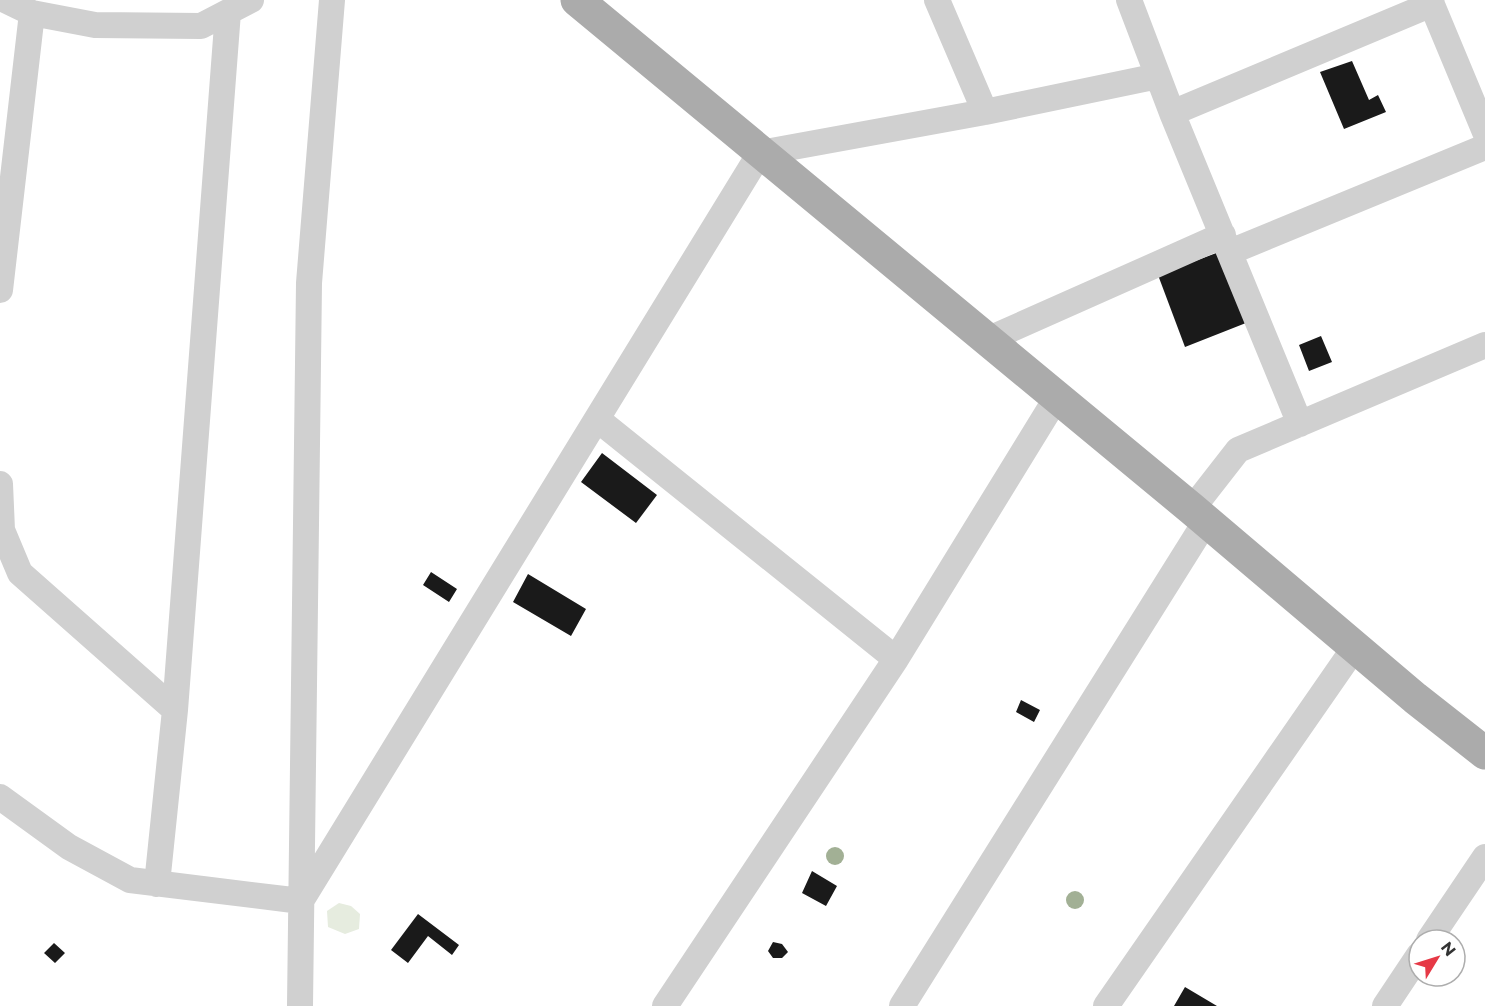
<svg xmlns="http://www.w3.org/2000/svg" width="1485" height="1006" font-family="Montserrat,sans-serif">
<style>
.green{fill:#e6ecdf}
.building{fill:#1a1a1a}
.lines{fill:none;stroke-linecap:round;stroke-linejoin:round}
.minor{stroke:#d0d0d0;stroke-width:26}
.major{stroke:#ababab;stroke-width:33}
.tree{fill:#a2b095}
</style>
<rect width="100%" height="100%" fill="#fff"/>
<path class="green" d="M339,903L351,906L360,914L359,929L345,934L328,927L327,911Z"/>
<path class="building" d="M1352,61L1369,100L1378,95L1386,112L1344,129L1320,72Z
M1219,252L1251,321L1185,347L1158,275Z
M1321,336L1332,362L1309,371L1299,345Z
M602,453L657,495L636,523L581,482Z
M431,572L457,589L449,602L423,585Z
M528,574L586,609L571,636L513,602Z
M1021,700L1040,710L1034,722L1016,712Z
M812,871L837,886L826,906L802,893Z
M418,914L459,945L452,955L428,936L408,963L391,950Z
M773,942L782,944L788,952L782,958H773L768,951Z
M54,943L65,953L55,963L44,953Z
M1185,987L1217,1006H1174Z"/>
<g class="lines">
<path class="minor" d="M5,0L32,13L95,25L201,26L251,0
M937,0L985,112
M1129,0L1172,113L1300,424
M1430,0L1485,132
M1172,113L1432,4
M1230,252L1485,147
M0,290L32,13
M987,340L1223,235
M597,419L896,659
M0,484L2,530L20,573L175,710
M1192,509L1238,450L1485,345
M0,797L69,847L130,880L301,901L760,153L985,112L1158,76
M157,884L175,710L228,12
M1429,940L1485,857
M300,1006L309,283L332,0
M665,1006L896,659L1057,397
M902,1006L1206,521
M1106,1006L1355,647
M1385,1006L1419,955"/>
<path class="major" d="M577,0L1192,509L1415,698L1485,753"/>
</g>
<g class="tree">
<circle cx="835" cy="856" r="9"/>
<circle cx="1075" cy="900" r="9"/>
</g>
<g transform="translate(1437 958) rotate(52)"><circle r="28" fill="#ffffff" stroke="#adadad" stroke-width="1.5"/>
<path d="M0-4.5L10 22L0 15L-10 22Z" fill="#e63946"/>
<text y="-9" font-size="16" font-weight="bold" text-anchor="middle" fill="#333333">N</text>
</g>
</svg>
